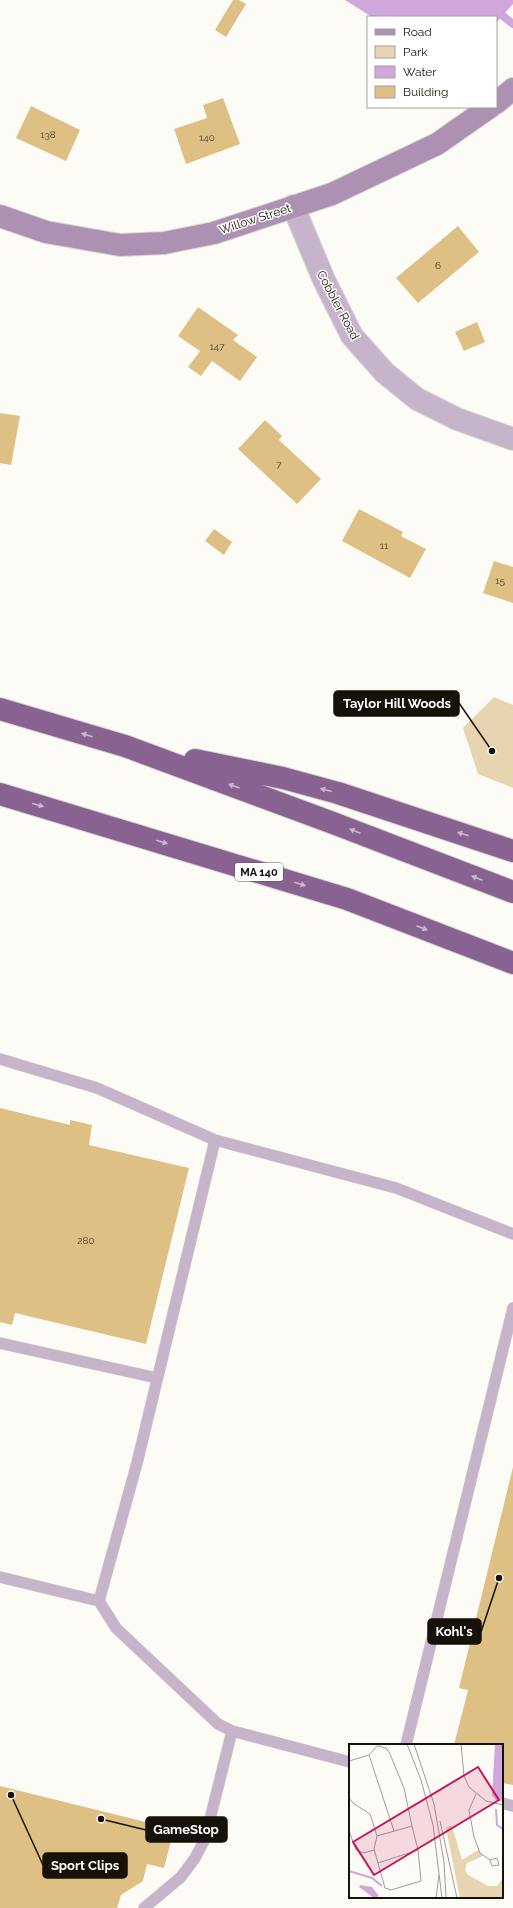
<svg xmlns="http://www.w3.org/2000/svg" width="513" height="1908" font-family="Raleway,sans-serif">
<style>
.green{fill:#e7d4b1}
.water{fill:#d0a7da}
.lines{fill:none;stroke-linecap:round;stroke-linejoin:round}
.stream{stroke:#d0a7da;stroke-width:8}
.building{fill:#dec084}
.lane-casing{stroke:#d8d6cf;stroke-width:12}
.street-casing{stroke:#d8d6cf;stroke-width:24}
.secondary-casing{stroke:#d8d6cf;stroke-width:24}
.highway-casing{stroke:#d8d6cf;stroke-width:24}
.lane{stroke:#c6b4cb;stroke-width:11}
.street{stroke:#c6b4cb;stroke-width:22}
.secondary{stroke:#ac91b3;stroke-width:22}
.highway{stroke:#886291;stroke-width:22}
.oneway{fill:#c9b8ce}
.labels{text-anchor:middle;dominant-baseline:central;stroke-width:3;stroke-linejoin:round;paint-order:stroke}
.number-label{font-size:10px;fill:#493e28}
.shield{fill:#fff;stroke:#5d5953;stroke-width:1}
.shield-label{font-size:11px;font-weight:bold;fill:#171209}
.street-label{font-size:12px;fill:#171209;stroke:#fff}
.inset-river{fill:none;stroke:#d0a7da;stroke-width:2}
.inset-road{fill:none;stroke:#a19e97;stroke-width:1}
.view{fill:#c2185b;fill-opacity:0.15;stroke:#c2185b;stroke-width:2}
.inset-edge{fill:none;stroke:#171209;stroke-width:2}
.leader{fill:none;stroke:#171209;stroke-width:1.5}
.callout-dot{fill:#171209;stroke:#fff;stroke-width:1.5}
.callout{fill:#171209;stroke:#171209;stroke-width:1.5}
.callout-label{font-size:13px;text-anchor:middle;font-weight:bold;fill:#fff}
</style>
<rect width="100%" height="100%" fill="#fdfbf5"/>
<path class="green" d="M494,697L513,705V788L478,774L463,728Z"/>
<path class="water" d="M345,0H513V4L496,23V17H372Z"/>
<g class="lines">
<path class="stream" d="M483,0L513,24"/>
</g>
<path class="building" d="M233,0H239L246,4L226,37L215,30Z
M223,98L240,144L186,164L174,129L207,118L203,105Z
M31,106L80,130L66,161L16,138Z
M458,226L479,252L418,303L396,278Z
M198,307L238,335L233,340L257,357L240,381L212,361L201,376L188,367L200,351L178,336Z
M477,322L485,342L464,351L455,332Z
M0,413L20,416L11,465L0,463Z
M265,420L282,436L279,440L321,479L297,504L238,449Z
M359,509L403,532L401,536L426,549L410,578L342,541Z
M214,529L232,542L224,555L205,541Z
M494,561L513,567V603L483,593Z
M0,1108L70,1125V1120L92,1125L89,1145L189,1168L146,1344L15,1313L12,1325L0,1322Z
M513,1467V1785L502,1783V1745H454L468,1690L459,1688Z
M0,1786L174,1829L164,1868L147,1864L143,1881L121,1895L117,1908H0Z"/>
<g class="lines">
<defs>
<path id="lane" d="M0,1059L97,1088L215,1140L137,1463L99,1601
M215,1140L396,1188L513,1234
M0,1343L157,1378
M0,1577L99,1601L116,1628L218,1724L232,1731L350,1762
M406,1745L513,1308
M502,1803L513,1806
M144,1908L181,1877L195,1858L205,1839L232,1731"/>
<path id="street" d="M293,206L324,280L352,336L385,373L417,399L457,419L513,439"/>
<path id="secondary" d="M496,103L513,89
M0,216L46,232L120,245L164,243L214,233L332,194L437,144L490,107"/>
<path id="highway" d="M0,709L125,746L333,823L513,892
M195,760L283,778L338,793L513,851
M0,794L347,899L513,963"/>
</defs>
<use href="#lane" class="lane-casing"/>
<use href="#street" class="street-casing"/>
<use href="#secondary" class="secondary-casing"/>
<use href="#highway" class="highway-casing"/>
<use href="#lane" class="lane"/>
<use href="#street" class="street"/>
<use href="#secondary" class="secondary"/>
<use href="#highway" class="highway"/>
</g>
<defs><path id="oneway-solid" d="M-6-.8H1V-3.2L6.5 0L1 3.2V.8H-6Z"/></defs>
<g class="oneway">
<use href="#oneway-solid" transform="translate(87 735) rotate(-163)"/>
<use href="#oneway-solid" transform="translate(234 786) rotate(-160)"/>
<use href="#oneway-solid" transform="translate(326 790) rotate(-165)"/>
<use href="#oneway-solid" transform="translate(38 805) rotate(15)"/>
<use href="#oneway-solid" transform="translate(355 831) rotate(-159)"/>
<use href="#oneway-solid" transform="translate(463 834) rotate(-162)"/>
<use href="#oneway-solid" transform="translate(162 842) rotate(17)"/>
<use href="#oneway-solid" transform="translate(477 878) rotate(-159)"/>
<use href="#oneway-solid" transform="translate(300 884) rotate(17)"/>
<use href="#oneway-solid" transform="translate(422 928) rotate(21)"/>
</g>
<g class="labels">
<g class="number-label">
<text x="48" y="134">138</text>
<text x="207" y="137">140</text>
<text x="438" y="265">6</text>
<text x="217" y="346">147</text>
<text x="279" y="464">7</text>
<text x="384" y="545">11</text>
<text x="500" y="580">15</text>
<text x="86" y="1240">280</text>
</g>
<rect class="shield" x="235" y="863" width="48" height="18" rx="3"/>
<g class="shield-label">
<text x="259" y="872">MA 140</text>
</g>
<g class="street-label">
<text transform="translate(255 219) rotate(-18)">Willow Street</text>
<text transform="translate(338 305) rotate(62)">Cobbler Road</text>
</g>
</g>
<g transform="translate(349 1744)">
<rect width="154" height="154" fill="#fdfbf5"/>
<path d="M100,82H103L113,116L129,106L134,112L118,119L116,126L119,131L139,142H148L154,134V154H111L97,84Z" fill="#e7d4b1"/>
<path d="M146,0H154V57L147,56L143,51ZM11,141L23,143L30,152L25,154L10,143Z" fill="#d0a7da"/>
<path class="inset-river" d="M147,65L148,81L154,85M0,127L23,134L33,142"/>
<path class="inset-road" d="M58,0L72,36L84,81L93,154M65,0L85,60L95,118L97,154M112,0L115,32L120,43L137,57L154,61M20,11L45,87M0,17L20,11L30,0M127,50L120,66L125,93L131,109L141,116L148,114L150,121L143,122L141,116M0,54L4,59L21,70L28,92L25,105L29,119L69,106L63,82M91,77L108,154M0,87L7,106L15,109L25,106M28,92L63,82L55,44L41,10L37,4L29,2M29,119L36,144L42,146L72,137L69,106M87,154L90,131"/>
<path class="view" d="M129,23L150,56L25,131L4,98Z"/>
<rect width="154" height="154" class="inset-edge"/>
</g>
<path class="leader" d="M492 751L459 703M499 1578L481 1632M101 1819L146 1830M11 1795L43 1865"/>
<g class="callout-dot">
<circle cx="492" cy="751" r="4"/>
<circle cx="499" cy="1578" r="4"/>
<circle cx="101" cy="1819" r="4"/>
<circle cx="11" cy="1795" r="4"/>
</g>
<g class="callout">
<rect x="334" y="691" width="125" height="25" rx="4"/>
<rect x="428" y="1619" width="53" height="25" rx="4"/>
<rect x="146" y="1817" width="81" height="25" rx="4"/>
<rect x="43" y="1853" width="84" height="25" rx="4"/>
</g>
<g class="callout-label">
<text x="397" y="708">Taylor Hill Woods</text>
<text x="454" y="1636">Kohl's</text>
<text x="186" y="1834">GameStop</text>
<text x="85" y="1870">Sport Clips</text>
</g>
<rect x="367" y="16" width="130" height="92" fill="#ffffff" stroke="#a2a09d"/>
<rect x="375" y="29" width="20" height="6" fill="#ac91b3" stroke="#a2a09d"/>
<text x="403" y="36" font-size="12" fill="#171209">Road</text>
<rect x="375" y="46" width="20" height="12" fill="#e7d4b1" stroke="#a2a09d"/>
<text x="403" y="56" font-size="12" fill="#171209">Park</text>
<rect x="375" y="66" width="20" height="12" fill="#d0a7da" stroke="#a2a09d"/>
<text x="403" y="76" font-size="12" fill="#171209">Water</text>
<rect x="375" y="86" width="20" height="12" fill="#dec084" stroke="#a2a09d"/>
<text x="403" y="96" font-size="12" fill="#171209">Building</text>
</svg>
